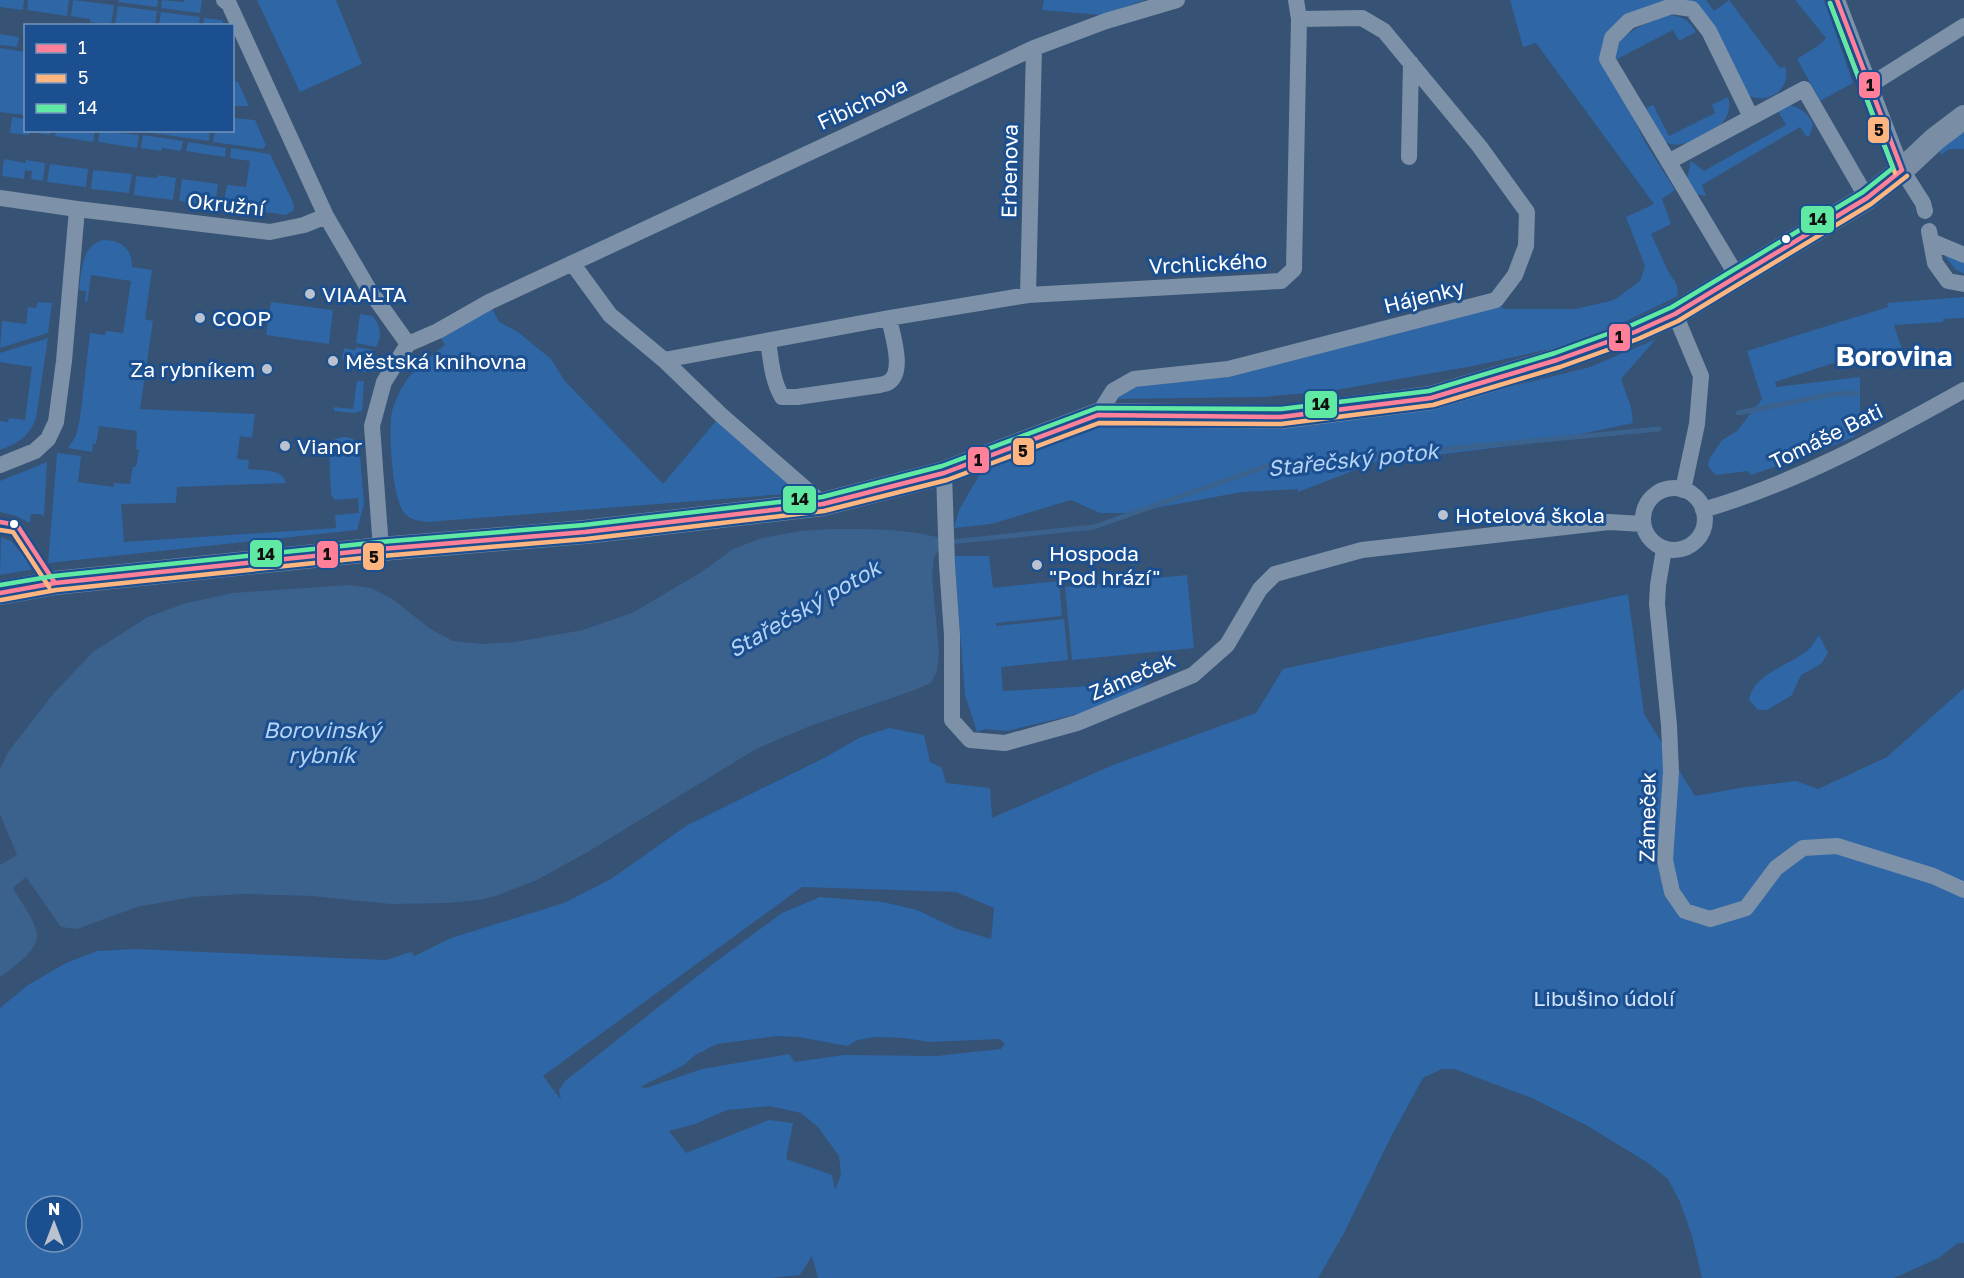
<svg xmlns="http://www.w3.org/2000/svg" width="1964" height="1278" font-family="'Golos Text',sans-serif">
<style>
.green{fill:#2f66a5;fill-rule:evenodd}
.water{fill:#3b618d}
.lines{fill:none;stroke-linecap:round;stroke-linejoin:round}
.stream{stroke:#3b618d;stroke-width:5}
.street{stroke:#7d92a8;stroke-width:16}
.secondary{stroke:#798da4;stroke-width:24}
.bus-1-casing{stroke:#1b4f8f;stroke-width:9}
.bus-2-casing{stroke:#1b4f8f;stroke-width:9}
.bus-3-casing{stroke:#1b4f8f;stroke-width:9}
.bus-1{stroke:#ff8098;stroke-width:4.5}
.bus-2{stroke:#ffb580;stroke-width:4.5}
.bus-3{stroke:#60e9a3;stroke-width:4.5}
.bus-dot{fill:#fff;stroke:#1b4f8f;stroke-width:2}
.poi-dot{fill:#b9c2ce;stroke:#1b4f8f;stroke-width:2}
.labels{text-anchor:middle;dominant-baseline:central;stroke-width:6;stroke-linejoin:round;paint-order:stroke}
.street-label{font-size:21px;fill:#fff;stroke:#1b4f8f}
.poi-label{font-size:21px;fill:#fff;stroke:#1b4f8f;text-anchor:start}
.park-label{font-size:21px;fill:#cfe3fa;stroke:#1b4f8f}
.water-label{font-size:22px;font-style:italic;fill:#b5d3f5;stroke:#1b4f8f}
.district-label{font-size:27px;font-weight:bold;fill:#fff;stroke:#1b4f8f}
.line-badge{stroke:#1b4f8f;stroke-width:2}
.pale-badge-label{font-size:16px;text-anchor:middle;font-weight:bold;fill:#111}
</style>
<rect width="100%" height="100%" fill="#365274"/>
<path class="green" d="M0,0H24L23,10L0,7Z
M28,0H69L67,16L27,10Z
M73,0L114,5L111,25L90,22V19L71,16Z
M119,0H158L157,7L118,2Z
M162,0L184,2V0H202L200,13L161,8Z
M257,0H336L362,64L300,92Z
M1044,0H1145L1101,15L1042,10Z
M1510,0H1670C1659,1 1620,18 1613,26C1605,33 1602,43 1601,52L1645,142L1675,190L1662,199L1671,224L1651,234L1668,271L1677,285L1678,296L1583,342L1473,366L1330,391L1263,397L1108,399L1113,391L1228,369L1496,300L1503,309H1576L1614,300L1640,281L1645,266L1626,217L1654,204L1536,43L1523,47Z
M1675,0H1706L1714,11L1729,0L1780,68L1785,66C1792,90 1768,105 1747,95L1706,19Z
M1795,0H1824L1853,83L1820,101L1797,59L1819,45L1826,38Z
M118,6L157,11L155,25H115Z
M161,12L200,17L199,25H159Z
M1667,15C1681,15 1689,20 1696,32L1679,41L1673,30L1617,59L1616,66C1615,60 1614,53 1616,47C1620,34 1655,18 1667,15Z
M204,18L222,20L225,25H203Z
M0,34L19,37L17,47L0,45Z
M0,48L25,52V115L0,112Z
M233,81L238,82L249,106H233Z
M1728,97C1731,106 1729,115 1722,123C1713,133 1682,150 1668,143C1657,138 1652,119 1646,108L1653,105L1669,136L1715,113L1712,105Z
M1789,105C1801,108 1808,113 1813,124L1810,135L1807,137L1800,127L1702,185L1706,196L1697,194L1687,178L1691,161L1704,171L1786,125L1777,109Z
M12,117L25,119L26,130L50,131V135L30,132L29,135L10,133Z
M1964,117V149H1949L1941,155L1935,139Z
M233,118L255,120L266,145L263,149L213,142L215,131L232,130Z
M56,130H95V131L93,142L55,136Z
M100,131L139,135L137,148L98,142Z
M137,131L210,130V131L209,141Z
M143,135L183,141L181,151L162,148L161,151L141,148Z
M188,142L226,148L225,157L186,151Z
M231,148L270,154L292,200L294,206L293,211L286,215L223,206L227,185L246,187L250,161L230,158Z
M4,159L25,163L26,160L45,163L43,181L31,179L32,171L25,170L24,179L2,176Z
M50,164L88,169L86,187L47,182Z
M93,170L132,174L129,193L91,189Z
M158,175L176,178L173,200L134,195L136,176L157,178Z
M182,179L218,184L215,206L179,201Z
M103,240C122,240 132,249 132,267L152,270L145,319L153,321L140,409L255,414L252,438L240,436L237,459L249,460L248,469C261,471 282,468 286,483L177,487L176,503L121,504L124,542L336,528L335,515L359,513L358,498L335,500L331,495L329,450L333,440C343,435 351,436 359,443L364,504L357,530L48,563L57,453L81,456L78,482L114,487V483L130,484L133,467H136L139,450L136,449L137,431L99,426L96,444H93L92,452L68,448L76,436L80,418L90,333L105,335L106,331L123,333L131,281L91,275L87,303L85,301L86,291L79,290C82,270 81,246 103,240Z
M1941,251L1964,263V274L1955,269Z
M1964,297V318L1943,319V322L1894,325L1902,349L1873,358L1871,351L1775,382L1776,387L1860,377V413L1854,437L1817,452L1751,475L1748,471L1716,475L1710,469L1708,465L1710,458L1722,440L1737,431L1762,399L1747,351L1888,307L1887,303Z
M38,302L52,303L48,333L0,348L2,321L26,324L28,307L36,308Z
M271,302L333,310L329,344L266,335Z
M489,302L499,322L518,332L551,359L564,380L663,484L721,415L793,478L785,494L427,522C420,521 412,520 406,515C392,503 388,430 392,412C393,406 397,397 400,391C410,371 428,359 445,345L438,331Z
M360,314L373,316C380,327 383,334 376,347L356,343Z
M48,338L36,418C29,437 18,443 0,450V421L8,422L9,418L25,420L32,367L0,362V353Z
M1656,339L1621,379L1631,407L1633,423L1543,442L1376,462L1298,492V489L1242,492L1128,513H1100L1071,500L991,524L954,528L959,510L991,455L1098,415L1133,423L1241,429L1394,411L1506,388L1590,367Z
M356,347L374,350L370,358L366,372H358L359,362L342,359L344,348L355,350Z
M357,381H364L362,411L354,413L334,411V407L353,409Z
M47,462L44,516H42L41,514H31L30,523L16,516L0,512V481Z
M1,537L11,541L35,569L0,575Z
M954,556H989L993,588L1059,581L1062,616L996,623V626L1064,619L1068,660L1001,667L1003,691L1147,683L1136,691L1091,711L1007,731L985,729L977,732L965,695Z
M1187,575L1194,648L1072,660L1065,587Z
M1628,594L1644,714L1695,796L1746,787L1796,781L1818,789L1887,757L1964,688V1243H1958L1939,1258L1894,1278H1702L1692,1236L1680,1202L1668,1179L1648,1163L1586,1125L1534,1099L1454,1069H1442L1423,1078L1392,1135L1343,1235L1318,1278H818L812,1256L800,1275L770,1278H0V1008L28,985L66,963L97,951L135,949L386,960L411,952L415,956L451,938L564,903L611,879L686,826L824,758L861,737L889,728L924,735L930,762L942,768L946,783L990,788L992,818L1113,765L1256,713L1283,669ZM802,887L956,892L994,908L991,939L957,929L917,910L883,902L820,897L782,913L714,963L565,1081L559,1090L561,1100L543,1076ZM777,1036L799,1037L847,1046L858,1040L875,1037L905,1038L929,1042L1000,1039L1005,1044L1001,1049L936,1056L844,1055L795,1062L789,1054L702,1069L646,1088L640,1087L684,1065L695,1055L717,1044ZM769,1106L801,1113L818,1127L839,1156L841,1175L835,1190L832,1175L786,1159L793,1123L769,1120L686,1153L669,1131L695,1124L727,1110ZM36,1206H72V1242H36Z
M1819,635L1828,653L1821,664L1801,675L1792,695L1767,710H1758L1749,700C1754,674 1785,667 1804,653C1811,649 1815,641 1819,635Z"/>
<path class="water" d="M831,529C871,529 909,528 947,540L934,557L932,576L939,650L937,671L931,683L912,691L810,726L756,749L591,850L537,880L496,896L479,900L448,903L390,904L312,896L244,894L192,897L137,907L77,929L61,927L26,877L13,888C19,899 37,923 37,935C38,951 12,968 0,977V865L17,855L0,814V769L8,752L54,693L94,651L148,617L183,604L232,593L348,585L371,588L391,598L432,630L453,641L482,644L515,642L583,630L634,612L703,571L733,549L762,538L800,531Z"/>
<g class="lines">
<path class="stream" d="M1738,413L1833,394L1857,393
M950,542L1094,527L1267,466L1659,429"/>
<path class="street" d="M224,0L229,4L326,216L368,288L408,344
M1837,0L1902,170L1923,203L1925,211
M1870,85L1964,26
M1409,157L1411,63
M1670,161L1804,89L1867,198
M0,198L77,209L270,232L304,225L326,216
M1929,231L1935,263L1948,281L1964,284
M1931,241L1964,255
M572,263L610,315L664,360L721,415L823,504
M1737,276L1607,59L1612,38L1629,21L1672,6L1692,9L1709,31L1751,117
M1028,295L1034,48
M1675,314L1701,376L1697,424L1683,490
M768,341C771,360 772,380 782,397H797L880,385C883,384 886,384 889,382C905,371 892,334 889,318
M408,344L438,331L489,302L1034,48L1106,21L1177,0
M664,360L889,318L1028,295L1281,281L1294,269L1299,19L1296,0
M1098,415L1113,391L1134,379L1228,369L1496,300L1515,275L1526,246L1527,212L1480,147L1384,31L1362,18L1299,19
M0,465L35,451L48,439L56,422L64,361L77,209
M944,473L947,565L952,635V720L970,740L1005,743L1077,723L1193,675L1227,645L1260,589L1275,574L1362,550L1609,522L1643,524
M1643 519a31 31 0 1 1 62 0a31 31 0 1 1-62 0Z
M1703,510C1796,483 1880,437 1964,390
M381,549L372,426L384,382L408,344
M1664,549L1658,585L1657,604L1669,725L1671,772L1665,860L1672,892L1685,911L1710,919L1746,908L1776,868L1803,848L1837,846L1933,876L1964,890"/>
<path class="secondary" d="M0,593L55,583L381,549L585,532L823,504L944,473L1098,415L1281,417L1431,398L1557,360L1635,332L1675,314L1867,198L1902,170L1935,139L1964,117"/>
<defs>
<path id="bus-1" d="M1837,0L1902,170
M0,522L17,525L55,583
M0,593L55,583L381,549L585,532L823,504L944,473L1098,415L1281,417L1431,398L1557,360L1635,332L1675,314L1867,198L1902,170"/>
<path id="bus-2" d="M1830,3L1895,173
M0,530L13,532L49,587
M1,600L56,590L382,556L586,539L824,511L947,480L1099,423L1281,424L1433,405L1560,367L1638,339L1678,321L1871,204L1907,176"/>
<path id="bus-3" d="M0,585L54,576L380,542L584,525L822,497L942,466L1097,408L1281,409L1429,391L1555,353L1632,325L1672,307L1863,192L1893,168L1830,3"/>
</defs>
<use href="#bus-1" class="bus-1-casing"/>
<use href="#bus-2" class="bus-2-casing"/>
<use href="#bus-3" class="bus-3-casing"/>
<use href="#bus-1" class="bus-1"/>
<use href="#bus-2" class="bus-2"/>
<use href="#bus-3" class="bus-3"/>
</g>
<g class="bus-dot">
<circle cx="1786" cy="239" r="5"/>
<circle cx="14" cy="524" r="5"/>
</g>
<g class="poi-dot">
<circle cx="310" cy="294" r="6"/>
<circle cx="200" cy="318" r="6"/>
<circle cx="333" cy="361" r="6"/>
<circle cx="267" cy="369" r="6"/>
<circle cx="285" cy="446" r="6"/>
<circle cx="1443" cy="515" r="6"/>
<circle cx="1037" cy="565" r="6"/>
</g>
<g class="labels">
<g class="street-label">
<text transform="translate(862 103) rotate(-25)">Fibichova</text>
<text transform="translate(1009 171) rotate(-89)">Erbenova</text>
<text transform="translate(226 204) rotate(6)">Okružní</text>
<text transform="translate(1208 263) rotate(-3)">Vrchlického</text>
<text transform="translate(1424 296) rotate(-14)">Hájenky</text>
<text transform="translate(1826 436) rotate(-26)">Tomáše Bati</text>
<text transform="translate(1132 676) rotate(-23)">Zámeček</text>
<text transform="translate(1647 817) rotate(-89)">Zámeček</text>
</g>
<g class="poi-label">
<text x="322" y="294">VIAALTA</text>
<text x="212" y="318">COOP</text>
<text x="345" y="361">Městská knihovna</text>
<text x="255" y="369" text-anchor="end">Za rybníkem</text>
<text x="297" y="446">Vianor</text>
<text x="1455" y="515">Hotelová škola</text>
<text x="1049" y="553">Hospoda<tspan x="1049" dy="24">"Pod hrází"</tspan></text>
</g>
<g class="park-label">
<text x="1604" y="998">Libušino údolí</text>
</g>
<g class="water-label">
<text transform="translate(1353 459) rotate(-6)">Stařečský potok</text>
<text transform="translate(804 608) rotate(-30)">Stařečský potok</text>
<text x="322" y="729">Borovinský<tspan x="322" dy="25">rybník</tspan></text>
</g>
<g class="district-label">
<text x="1894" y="356">Borovina</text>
</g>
</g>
<g class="line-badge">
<rect x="1858" y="71" width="23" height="28" rx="6" fill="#ff8098"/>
<rect x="1867" y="116" width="23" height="28" rx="6" fill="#ffb580"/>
<rect x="1800" y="205" width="35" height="29" rx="6" fill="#60e9a3"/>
<rect x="1608" y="323" width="23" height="29" rx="6" fill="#ff8098"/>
<rect x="1304" y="390" width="34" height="29" rx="6" fill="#60e9a3"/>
<rect x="1012" y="437" width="23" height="29" rx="6" fill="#ffb580"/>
<rect x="967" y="446" width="23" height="28" rx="6" fill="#ff8098"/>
<rect x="782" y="485" width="35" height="29" rx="6" fill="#60e9a3"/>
<rect x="249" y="539" width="34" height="29" rx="6" fill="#60e9a3"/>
<rect x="316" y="540" width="23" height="29" rx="6" fill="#ff8098"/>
<rect x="362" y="542" width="23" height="29" rx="6" fill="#ffb580"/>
</g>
<g class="pale-badge-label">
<text x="1870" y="91">1</text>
<text x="1879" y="136">5</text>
<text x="1818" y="225">14</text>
<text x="1619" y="343">1</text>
<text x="1321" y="410">14</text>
<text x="1023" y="457">5</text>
<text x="978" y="466">1</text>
<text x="800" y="505">14</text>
<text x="266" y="560">14</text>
<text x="327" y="560">1</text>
<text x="374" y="563">5</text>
</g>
<rect x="24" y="24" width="210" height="108" fill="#1b4f8f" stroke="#7695bc" stroke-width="1.5"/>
<rect x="36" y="44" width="30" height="9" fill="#ff8098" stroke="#7695bc" stroke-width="1.5"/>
<text x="78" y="54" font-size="18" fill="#ffffff">1</text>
<rect x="36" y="74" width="30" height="9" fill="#ffb580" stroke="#7695bc" stroke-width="1.5"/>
<text x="78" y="84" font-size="18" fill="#ffffff">5</text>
<rect x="36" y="104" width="30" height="9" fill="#60e9a3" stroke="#7695bc" stroke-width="1.5"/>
<text x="78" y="114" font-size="18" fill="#ffffff">14</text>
<g transform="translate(54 1224)"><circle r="28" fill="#1b4f8f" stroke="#7695bc" stroke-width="1.5"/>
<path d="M0-4.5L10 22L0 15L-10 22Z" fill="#b9c2ce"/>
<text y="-9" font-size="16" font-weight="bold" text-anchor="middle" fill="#ffffff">N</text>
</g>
</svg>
